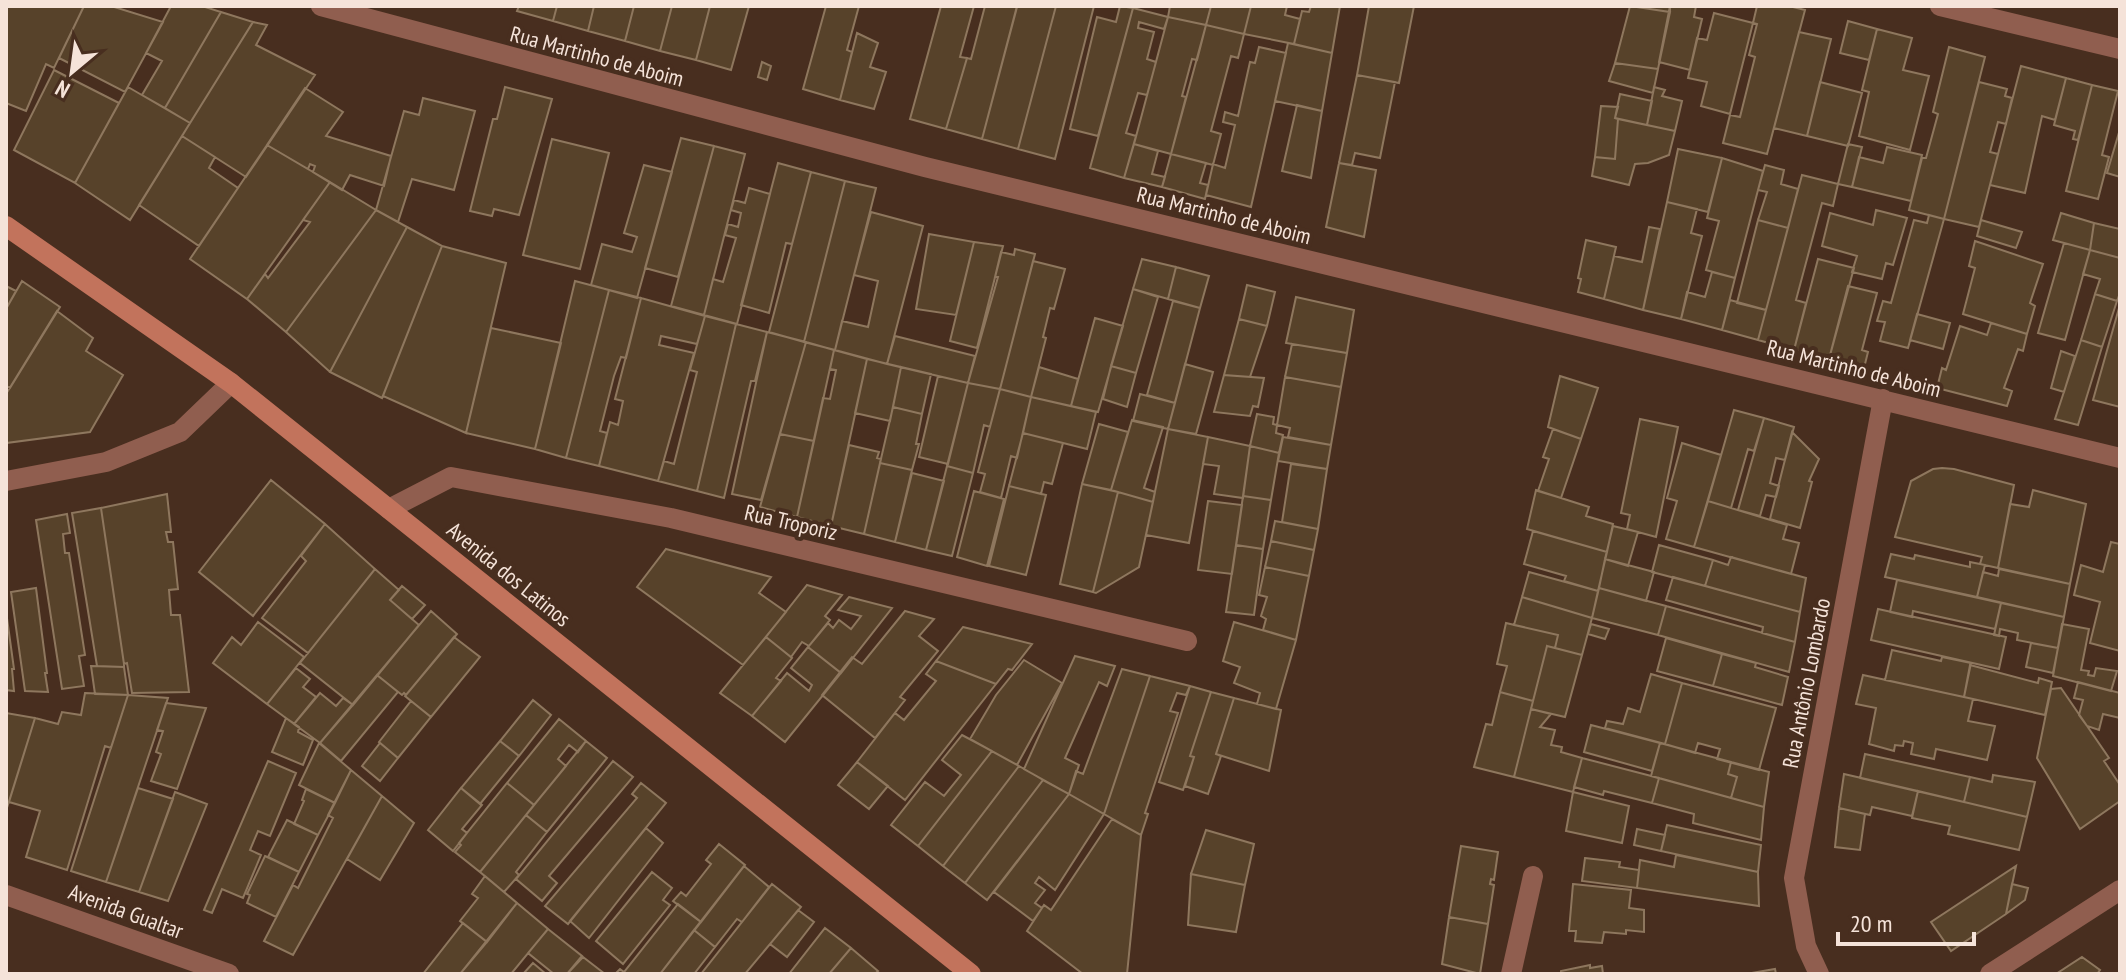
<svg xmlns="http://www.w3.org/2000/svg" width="2126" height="980" font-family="'PT Sans Narrow',sans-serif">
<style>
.building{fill:#57422a;stroke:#8e775e;stroke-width:2}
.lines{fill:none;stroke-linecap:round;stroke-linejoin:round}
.minor{stroke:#905e4f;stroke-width:20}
.secondary{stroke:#c2735c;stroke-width:20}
.labels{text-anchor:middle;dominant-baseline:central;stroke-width:8;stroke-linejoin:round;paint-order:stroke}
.street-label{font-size:22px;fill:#f5e3d9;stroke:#482e1f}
</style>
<rect width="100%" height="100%" fill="#482e1f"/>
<path class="building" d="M6,6H84L54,68L46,64L26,111L6,103Z
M84,6H111L163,22L125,92L59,58Z
M171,6H202L221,12L165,108L142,95L162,61L146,53Z
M519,6H557L553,21L517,11Z
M557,6H594L588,31L553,21Z
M594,6H634L625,41L588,31Z
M634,6H672L660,51L625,41Z
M672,6H710L696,60L660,51Z
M710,6H749L731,70L696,60Z
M826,6H859L847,50L852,52L840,100L803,89Z
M941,6H974L960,57L967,58L946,129L910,119Z
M985,6L1017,7L982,139L946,129L967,58L971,59Z
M1017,6H1056L1018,149L982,139Z
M1056,6H1094L1055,159L1018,149Z
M1120,6L1133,8L1098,136L1070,129L1097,17L1116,22Z
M1170,6H1211L1206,25L1168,17Z
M1211,6H1251L1244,34L1206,25Z
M1251,6H1287L1285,15L1300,19L1294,44L1244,34Z
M1311,6H1340L1332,53L1294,44L1302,11L1309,12Z
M1369,6H1414L1399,83L1357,75Z
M1630,6L1670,12L1658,69L1615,63Z
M1630,6H1670V12Z
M1670,6H1696L1694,17L1702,19L1690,70L1659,62Z
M1757,6H1789L1805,10L1767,154L1723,143L1730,115L1740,117L1755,57L1749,55L1757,24L1753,23Z
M1133,8L1168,17L1164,29L1139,22L1138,28L1154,32L1147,59L1156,62L1147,95L1138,93L1126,133L1136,136L1124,178L1090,168Z
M221,12L253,22L190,123L165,108Z
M1714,13L1753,23L1730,114L1701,106L1707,82L1688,78L1697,38L1707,40Z
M1168,17L1206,25L1197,60L1192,59L1182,96L1186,97L1171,154L1134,144Z
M1848,21L1877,29L1869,60L1840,53Z
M253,22L267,25L256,45L315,75L246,177L182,136Z
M1206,25L1244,34L1238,58L1231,56L1211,131L1221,134L1213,165L1171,154Z
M1877,29L1912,38L1903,70L1929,76L1910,150L1859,136L1869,92L1862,90Z
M1799,32L1831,39L1807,136L1774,128Z
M857,33L878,43L870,67L886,72L874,109L840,100Z
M1288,43L1332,53L1322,111L1275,101Z
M1259,47L1286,53L1251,207L1206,195L1213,164L1225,168L1235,125L1223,122L1225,112L1238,116L1250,62L1255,63Z
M1949,47L1985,57L1944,219L1909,210L1922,158H1926L1938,114L1933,112Z
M762,62L771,66L767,80L758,77Z
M1615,63L1658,69L1653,93L1609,81Z
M2021,66L2066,78L2055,120L2042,116L2025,193L1990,185Z
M54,70L119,103L75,183L14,150Z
M1357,75L1395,82L1380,158L1355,153L1352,165L1339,163Z
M2066,78L2092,85L2078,140L2073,139L2075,131L2054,125Z
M1820,82L1862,93L1848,146L1807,136Z
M1979,82L2007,89L2005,96L2012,98L2006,124L1998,122L1990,152L1998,154L1979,227L1944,219Z
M2092,85L2118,91L2102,155L2109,157L2098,199L2066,191Z
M128,87L190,123L130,220L75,183Z
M505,87L552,99L519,215L494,209L492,216L470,211L493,119H497Z
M1654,87L1665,90L1662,96L1682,101L1675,131L1647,125Z
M305,88L343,112L326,136L391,156L384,186L350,175L342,190L313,172L315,166L310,164L308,169L267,145Z
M1620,94L1652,101L1647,125L1615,118Z
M423,98L475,111L454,190L412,179L398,222L376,210L404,111L419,115Z
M1297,105L1322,111L1311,178L1282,171Z
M1601,106L1618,107L1615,118L1618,119L1615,159L1595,157Z
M1618,119L1675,131L1669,155L1648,163L1635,164L1629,185L1592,176L1595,157L1615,159Z
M2120,129V177L2107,173Z
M182,136L215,157L209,168L238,188L199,246L139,205Z
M681,138L714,146L678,277L645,268Z
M552,139L609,153L580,269L523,255Z
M1134,144L1158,151L1152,174L1165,177L1162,187L1124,178Z
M1848,144L1862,147L1852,187L1838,184Z
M267,145L330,182L247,299L190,259Z
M714,146L745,154L704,315L671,306Z
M1887,147L1922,155L1911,201L1852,187L1859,157L1883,163Z
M1678,149L1722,158L1708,212L1667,202Z
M1171,154L1206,163L1200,183L1208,185L1205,199L1162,187Z
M1722,158L1763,171L1735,278L1706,270L1719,221L1707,218Z
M778,163L811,172L792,244L786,243L769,313L741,305Z
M1339,163L1376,170L1364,237L1326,227Z
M644,165L672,172L637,298L591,285L602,244L632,252L637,237L624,233Z
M1765,165L1784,170L1781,184L1798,189L1788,228L1758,220L1767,192L1758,190Z
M811,172L845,181L804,342L769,332Z
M1802,175L1838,184L1833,206L1822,203L1796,300L1806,303L1794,350L1758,340Z
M845,181L876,188L835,350L804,342Z
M330,182L376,210L286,332L247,299L265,274L268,278L310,222L303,220Z
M749,188L770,194L737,324L704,315L713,279L723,282L736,238L725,235L728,224L738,227L741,213L731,210L734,200L745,203Z
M1667,202L1697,209L1691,233L1702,236L1681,319L1643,310Z
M376,210L407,227L330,372L286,332Z
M1876,210L1907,218L1893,265L1886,263L1882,279L1852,272L1857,256L1822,246L1830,213L1873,225Z
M871,212L923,226L887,364L835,350L842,321L868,327L878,281L854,275Z
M2061,213L2094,223L2090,250L2053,240Z
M1929,215L1944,219L1908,348L1880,341L1885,322L1877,321L1883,301L1891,303L1914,220L1927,223Z
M1758,220L1788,228L1766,310L1737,303Z
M1981,220L2022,232L2016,248L1977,236Z
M2094,223L2120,229V258L2090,250Z
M407,227L442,246L382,398L330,372Z
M1649,227L1660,229L1643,310L1604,299L1614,256L1642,262Z
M929,234L974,242L956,315L916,309Z
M1586,240L1616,247L1604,299L1578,292L1581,279L1578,278Z
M1975,241L2043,264L2030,303L2035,306L2027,334L1963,314L1975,268L1969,266Z
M974,242L1003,246L977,348L950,341Z
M2064,243L2090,250L2065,340L2038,333Z
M442,246L506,263L466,433L383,396Z
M1015,249L1035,254L1000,389L968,383L998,277H995L1001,252L1014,255Z
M2090,250L2120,258V293L2117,301L2095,294L2100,279L2083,274Z
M1142,259L1176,267L1168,299L1133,289Z
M1818,259L1854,268L1829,359L1794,350Z
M1033,261L1065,269L1054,309L1050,308L1043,337L1046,338L1031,397L1000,389Z
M1176,267L1209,276L1200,308L1168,299Z
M1712,272L1735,278L1722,330L1681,319L1687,292L1705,297Z
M22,281L60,307L10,388L6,386V309Z
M575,281L609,290L566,458L535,449Z
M1247,285L1275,292L1267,326L1239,319Z
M6,286L16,291L6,309Z
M1848,286L1877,293L1862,350L1868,352L1864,368L1829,359Z
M1133,289L1158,297L1136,373L1111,366Z
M609,290L641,298L626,358L621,357L614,376L600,431L607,433L599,466L566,458Z
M2095,294L2117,301L2102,347L2081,340Z
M1296,297L1354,310L1347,353L1286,343Z
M641,298L705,316L697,344L661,336L659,345L694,353L658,481L599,466L610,422L618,425L623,401L615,399Z
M1730,300L1766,310L1758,340L1722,330Z
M1173,301L1200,308L1175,403L1147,395Z
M2119,308H2120V407L2093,400Z
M57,311L93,338L86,351L123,375L90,432L6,443V394Z
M1917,314L1950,323L1943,349L1910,340Z
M705,316L736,324L697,491L658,481L664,461L674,464L697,372L690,370Z
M1095,318L1123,326L1098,412L1071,406Z
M1239,319L1267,326L1250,377L1224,375Z
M1991,323L2027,334L2023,351L2018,349L2004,388L2012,391L2007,406L1937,388L1942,368L1946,370L1960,326L1987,335Z
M736,324L767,332L755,381H751L724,498L697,491Z
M491,328L561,343L535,449L466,433Z
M767,332L806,342L761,500L732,494Z
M895,336L975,356L968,383L887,364Z
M2081,340L2102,347L2078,425L2055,419Z
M806,342L834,350L814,441L780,434Z
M1292,344L1347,353L1341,387L1285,377Z
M834,350L867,359L831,526L797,517L823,398L830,399L836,370L830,369Z
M2061,351L2075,356L2064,392L2051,388Z
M867,359L901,367L890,421L855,413Z
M1185,364L1213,372L1196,434L1168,429Z
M1111,366L1136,373L1127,407L1103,399Z
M901,367L931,374L922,414L893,407Z
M1039,367L1078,379L1071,406L1031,397Z
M1224,375L1264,378L1258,407L1253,406L1250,416L1214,412Z
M938,376L968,383L948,464L919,457Z
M1560,376L1598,388L1581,439L1548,427Z
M1285,377L1341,387L1331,445L1288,437L1290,428L1277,425Z
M968,383L1000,389L990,427L984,425L973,473L947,466Z
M1000,389L1031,397L1017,458L1011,456L1001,498L980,492L985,474L978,472Z
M1140,394L1175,403L1168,429L1133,421Z
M1031,397L1096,412L1087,449L1023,433Z
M893,407L922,414L916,444H919L912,470L880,463Z
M1734,410L1764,418L1754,451L1748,449L1731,508L1708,501Z
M1257,414L1274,417L1273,424L1277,425L1276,433L1283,435L1279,453L1250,446Z
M1764,418L1794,427L1785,460L1776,458L1770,483L1779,486L1776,497L1766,495L1760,516L1738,510Z
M1640,419L1678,427L1656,537L1627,529L1630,515L1621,513Z
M1132,420L1163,427L1144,488L1155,492L1153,502L1111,490Z
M1099,424L1128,432L1111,490L1082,484Z
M1168,429L1208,437L1189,543L1146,535Z
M1553,429L1581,439L1561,498L1538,491L1549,459L1543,457Z
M1792,432L1819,459L1809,481L1812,482L1800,528L1770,519Z
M1023,433L1063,443L1052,484L1044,482L1041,494L1009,486Z
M780,434L814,441L797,517L760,507Z
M1208,437L1250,446L1243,498L1214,494L1219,466L1203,464Z
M1283,437L1331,445L1327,469L1278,461Z
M1682,443L1721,455L1694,547L1666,539L1677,501L1667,498Z
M849,445L879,452L877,458L881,459L864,534L831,526Z
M1250,446L1279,453L1271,500L1243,496Z
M880,463L912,470L895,542L864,534Z
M1291,464L1327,469L1318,529L1282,522Z
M947,466L973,473L952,556L926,550Z
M1942,468L1954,469L2014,485L1998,568L1980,564L1982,557L1895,537L1911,481L1933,469Z
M912,473L944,481L926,550L895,542Z
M271,480L325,524L253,616L199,572Z
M1082,484L1118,492L1093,592L1060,584Z
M1009,486L1046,495L1026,575L989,566Z
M1536,490L1589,507L1586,516L1613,524L1607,552L1527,529Z
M2033,490L2086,504L2070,584L1998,568L2010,504L2029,507Z
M974,491L1004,499L987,566L957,557Z
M1118,492L1153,502L1139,567L1096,593L1093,592Z
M167,494L171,532H166L168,542H173L178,589L169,590L171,615H180L189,692L132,693L127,663L124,664L101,508Z
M1243,496L1271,500L1263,549L1236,545Z
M1208,501L1242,505L1232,574L1198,570Z
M1708,501L1787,525L1783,539L1799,543L1791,574L1694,547Z
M101,508L124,664V667L97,666L72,513Z
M67,514L70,533L63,534L65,553H69L85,655L79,656L84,686L62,689L36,520Z
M1275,521L1318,529L1314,550L1271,541Z
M325,524L375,569L308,653L262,618L306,561L301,556Z
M1613,526L1638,532L1628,566L1605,559Z
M1533,531L1607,552L1598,591L1564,581L1566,576L1524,564Z
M1271,541L1314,550L1309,576L1265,567Z
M2111,542L2120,544V651L2090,643L2100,602L2074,595L2081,565L2103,572Z
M1236,545L1263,549L1254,615L1226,612Z
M1659,545L1713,560L1705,586L1652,572Z
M666,549L771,577L759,593L786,612L743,665L637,587Z
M1891,554L1914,559L1915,555L1970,567V562L1985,565L1977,597L1885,577Z
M1731,557L1806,578L1800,612L1705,586L1713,560L1728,565Z
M1605,559L1654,572L1646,601L1599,588Z
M1265,567L1309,576L1296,640L1263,630L1266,619L1261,616L1267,597L1259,595Z
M375,569L399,590L390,600L419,625L353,705L300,663Z
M1999,569L2070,584L2064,617L1977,597L1983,572L1998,576Z
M1529,572L1598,591L1592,618L1522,597Z
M1673,577L1800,612L1795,642L1762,633L1763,627L1666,600Z
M1897,580L2001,603L1995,629L1913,611L1912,617L1890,612Z
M807,585L842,595L825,616L830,620L809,646L802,642L791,657L766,637Z
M402,586L425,605L412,619L390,600Z
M36,588L47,673H45L48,692L25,691L11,592Z
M1599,588L1666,606L1658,635L1592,618Z
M849,597L892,608L841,673L808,647L828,623L833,628L839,620L851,629L861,616L838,610Z
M1522,597L1592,618L1582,655L1555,648L1558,635L1514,625Z
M2001,603L2064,617L2058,648L2017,640L2018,633L2000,629L1999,636L1994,635Z
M1666,606L1795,642L1789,672L1658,635Z
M1878,609L2006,637L1999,669L1871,640Z
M6,611L14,669H12L14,691L6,690Z
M431,611L457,634L406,695L404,693L402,695L377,675Z
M905,611L934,619L919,636L938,651L900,697L905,700L875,738L822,695L852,657L862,664Z
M258,622L304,657L267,704L213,663L232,637L241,645Z
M1234,622L1296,640L1276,709L1257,704L1260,693L1234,683L1240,667L1223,661Z
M1506,623L1558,635L1555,648L1547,646L1533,701L1500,692L1507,666L1497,664Z
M1591,624L1609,629L1605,639L1588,634Z
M2062,624L2089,629L2081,670L2089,671L2088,675L2094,676L2096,668L2117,671L2111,691L2053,676Z
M963,627L1032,644L1012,670L1008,669L996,684L936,661Z
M454,637L480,657L431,717L405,696Z
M766,637L792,658L776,678L781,681L752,716L720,693Z
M1666,638L1722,654L1713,686L1657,671Z
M2031,643L2058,648L2053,673L2026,667Z
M1547,646L1582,655L1565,717L1531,709Z
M808,647L841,673L785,742L752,716L787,673L809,691L812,685L791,668Z
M1892,650L1941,661L1942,657L1971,663L1964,697L1885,680Z
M1722,654L1756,663L1755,667L1788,677L1782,705L1713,686Z
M1075,656L1115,666L1107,686L1099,682L1065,758L1079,765L1069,794L1024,769Z
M1024,660L1062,683L1017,765L970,739L996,695Z
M936,661L996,684L905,800L857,762L895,713L904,720L936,681L926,674Z
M1970,665L2038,683L2039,678L2052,682L2045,715L1964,697Z
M91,666L124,667L128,695L95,694Z
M296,668L310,679L303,687L316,697L294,724L267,704Z
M1122,669L1150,676L1104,814L1069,794L1076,771L1083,774Z
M1651,674L1682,683L1665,744L1605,728L1607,721L1623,724L1628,708L1640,712Z
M377,675L398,692L341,761L320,743Z
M1863,675L1973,699L1968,721L1995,726L1987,760L1936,749L1934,759L1911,754L1913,743L1904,741L1903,746L1895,745L1894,751L1869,744L1876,708L1856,704Z
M1150,676L1190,686L1186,695L1177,693L1170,711L1178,713L1145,813L1148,814L1141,835L1104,814Z
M2078,682L2120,693V718L2103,714L2099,730L2087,726L2079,715L2083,700L2074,698Z
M1682,683L1776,708L1759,770L1717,759L1720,749L1698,743L1695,753L1665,744Z
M1190,686L1211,692L1190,756L1194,757L1183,790L1159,782Z
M2061,688L2109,758L2104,761L2120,785V801L2080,829L2037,758L2051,689Z
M1211,692L1234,698L1216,754L1221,756L1208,794L1185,786L1194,757L1190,756Z
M1500,692L1533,701L1514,777L1474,767L1486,724L1492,725Z
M85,693L128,695L111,748L105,746L67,870L26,857L40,811L9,802L35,718L58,724L62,712L81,715Z
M320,693L336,706L343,698L353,705L320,743L294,724Z
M128,695L168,698L106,882L71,871Z
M1234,698L1281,710L1269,771L1216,754Z
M533,700L551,715L519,756L500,741Z
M411,701L431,717L398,758L379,742Z
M166,703L206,708L177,789L151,781L161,754L156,752L163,731L157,730Z
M1531,709L1551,714L1540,727L1555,730L1551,745L1562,747L1561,752L1582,758L1573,792L1514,777Z
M6,713L35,718L6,811Z
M286,718L299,727L298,732L313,740L303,765L272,752Z
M559,719L586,741L578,752L569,745L558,759L566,766L534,805L507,783Z
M1591,725L1660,743L1652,771L1584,752Z
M962,735L992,751L918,846L891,825L925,782L944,796L961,775L942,760Z
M500,741L519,756L480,804L461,788Z
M586,741L607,758L547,832L526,815Z
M319,743L351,770L335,803L299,785Z
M380,743L398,758L380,781L362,766Z
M1660,743L1731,762L1728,774L1737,777L1731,798L1651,776Z
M992,751L1019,766L943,866L918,846Z
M1865,754L1970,777L1964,802L1860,778Z
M1582,758L1659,778L1652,803L1604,791L1603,795L1574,787Z
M268,761L296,773L270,836L258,831L250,850L261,855L243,898L222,889L212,913L204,910Z
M613,761L633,777L549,876L557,883L542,901L516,879Z
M857,762L888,786L869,809L838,785Z
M1731,762L1769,772L1764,807L1731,798L1737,777L1728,774Z
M1019,766L1043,780L965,883L943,866Z
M351,770L382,796L293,955L264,941L293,885L298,888L333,818L328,815Z
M1844,774L1918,791L1912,816L1872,807L1870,815L1839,808Z
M1993,775L2035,782L2027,817L1964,802L1970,777L1992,782Z
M1659,778L1764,807L1761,840L1693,823L1694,814L1652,803Z
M1043,780L1069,794L987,900L965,883Z
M507,783L534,805L480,872L455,852L461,845L459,843Z
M641,783L666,803L568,924L545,906L637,798L632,794Z
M138,788L173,799L139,892L106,882Z
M461,788L482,805L462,829L467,833L453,851L428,830Z
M306,789L335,803L318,835L294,824L304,801L302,800Z
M1918,791L2027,817L2019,850L1948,834L1950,826L1912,818Z
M175,792L207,804L168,901L139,892Z
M1573,792L1629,806L1622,843L1566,831Z
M1069,794L1104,814L1055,890L1039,877L1035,883L1045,890L1035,903L1042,908L1033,921L994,892Z
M382,796L414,823L380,880L347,859Z
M1839,808L1865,814L1860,850L1835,847Z
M526,815L547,832L516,872L519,875L504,892L480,872Z
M1112,819L1141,835L1127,974H1083L1027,931L1044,905L1051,910Z
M287,820L318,835L299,872L268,857Z
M1667,825L1761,845L1758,872L1661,851Z
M646,828L663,843L589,938L570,921Z
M1637,829L1665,835L1661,851L1634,845Z
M1206,830L1254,844L1245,885L1191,874Z
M719,844L745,865L701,922L673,901L681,892L686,896L711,864L706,860Z
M1461,846L1498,852L1494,880L1491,879L1490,884L1494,885L1488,924L1449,917Z
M1676,855L1758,872L1759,906L1637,888L1640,860L1674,867Z
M265,856L299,872L276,917L247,903L250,895L247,894Z
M1585,858L1620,862L1619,867L1639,870L1637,888L1582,881Z
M744,866L769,887L742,922L737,919L715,947L694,930Z
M2016,866L2006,914L1951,951L1931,922Z
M652,872L672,888L663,900L670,905L623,964L596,941Z
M1191,874L1245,885L1236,932L1188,925Z
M485,876L517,903L487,942L460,921L478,898L472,894Z
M772,884L801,907L745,974H701Z
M1573,884L1631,890L1629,908L1644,910V932L1626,930V934L1604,932L1602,943L1575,941L1576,931H1569Z
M2012,884L2028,888L2025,900L2006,914Z
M517,903L548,929L511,974H460Z
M678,904L701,922L660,974H615L620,969L624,972Z
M798,910L814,922L787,957L770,944Z
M1449,917L1488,924L1480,974L1442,964Z
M463,923L487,942L460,974H423Z
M825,928L851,948L829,974H789Z
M548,929L582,956L567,974H554L528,953Z
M694,930L715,947L694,974H660Z
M851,948L878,971L875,974H829Z
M583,957L605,974H567Z
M2082,957L2100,970L2097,974H2056Z
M533,963L546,974H523Z
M1590,965V968L1602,966L1603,974H1561V971Z
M1775,969L1776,974H1746Z"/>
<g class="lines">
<path class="minor" d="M321,6L925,167L2120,458
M1940,6L2120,49
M6,481L106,462L180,432L231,383
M389,509L451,477L671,518L1187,641
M6,895L229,974
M1511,974L1533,876
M1819,974L1806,946L1794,878L1883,399
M1990,974L2120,890"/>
<path class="secondary" d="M6,226L231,383L971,974"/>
</g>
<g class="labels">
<g class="street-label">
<text transform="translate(597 56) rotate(15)">Rua Martinho de Aboim</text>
<text transform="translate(1224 215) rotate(14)">Rua Martinho de Aboim</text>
<text transform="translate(1854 368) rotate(14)">Rua Martinho de Aboim</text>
<text transform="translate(791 522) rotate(13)">Rua Troporiz</text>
<text transform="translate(509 574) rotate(39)">Avenida dos Latinos</text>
<text transform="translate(1806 683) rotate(-79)">Rua Antônio Lombardo</text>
<text transform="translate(126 911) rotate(20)">Avenida Gualtar</text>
</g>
</g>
<rect width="2126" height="980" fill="none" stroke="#f5e3d9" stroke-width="16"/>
<g transform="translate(72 72) rotate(209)" stroke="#482e1f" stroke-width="6" paint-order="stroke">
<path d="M0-6L14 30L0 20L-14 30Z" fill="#f5e3d9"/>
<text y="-12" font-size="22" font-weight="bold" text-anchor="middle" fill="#f5e3d9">N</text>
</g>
<path d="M1838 932v12h136v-12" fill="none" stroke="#f5e3d9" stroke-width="4"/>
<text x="1850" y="932" font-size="24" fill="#f5e3d9" stroke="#482e1f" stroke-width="6" paint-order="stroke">20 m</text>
</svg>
